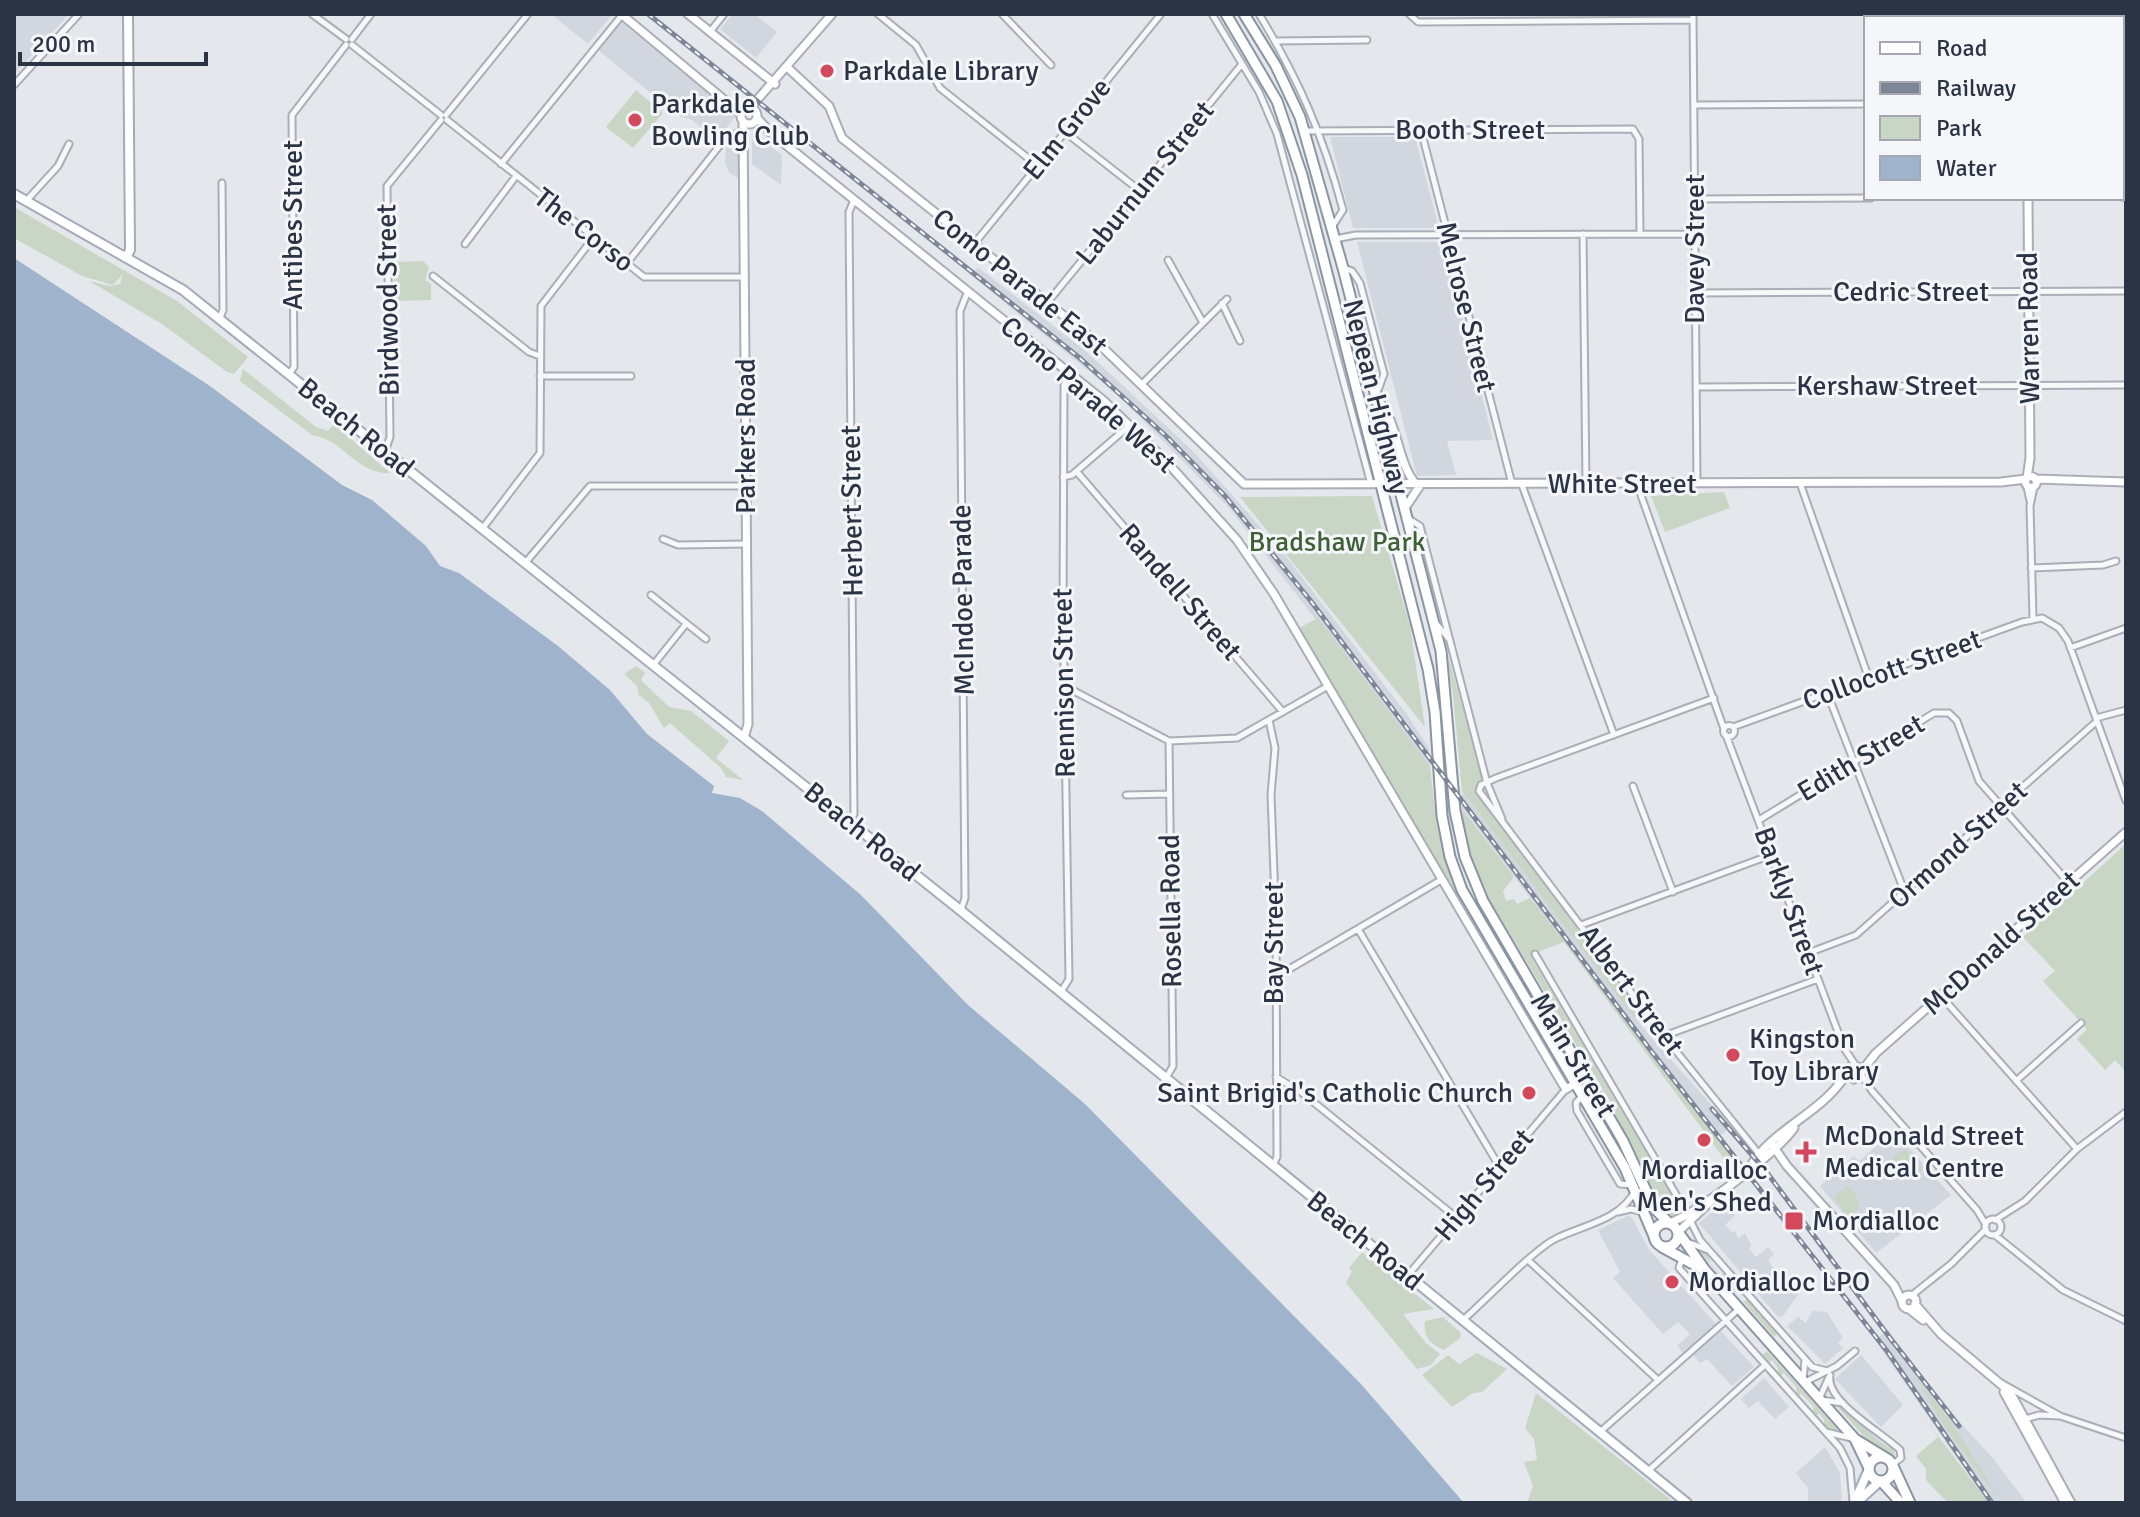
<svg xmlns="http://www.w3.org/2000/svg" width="2140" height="1517" font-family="Signika,sans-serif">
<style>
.built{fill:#d2d6de;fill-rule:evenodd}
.green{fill:#c9d6c5}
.water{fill:#9fb4cc}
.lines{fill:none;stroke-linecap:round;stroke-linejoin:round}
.street-casing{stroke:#a9aeb7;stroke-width:9}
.secondary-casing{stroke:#a9aeb7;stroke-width:11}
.primary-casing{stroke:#a3abb8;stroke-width:12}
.highway-casing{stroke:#8b94a3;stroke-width:13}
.street{stroke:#f7f8fa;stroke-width:5}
.secondary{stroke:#fff;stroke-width:7}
.primary{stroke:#fff;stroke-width:8}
.highway{stroke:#fff;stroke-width:9}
.rail-casing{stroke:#7d8696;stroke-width:5}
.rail{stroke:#f4f6f9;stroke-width:2;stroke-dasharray:6;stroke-linecap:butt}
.poi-dot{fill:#d1495b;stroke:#f4f6f9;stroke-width:3}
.labels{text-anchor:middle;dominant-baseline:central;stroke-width:6;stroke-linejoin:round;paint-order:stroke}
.poi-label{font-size:28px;fill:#2b3445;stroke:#f4f6f9;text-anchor:start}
.street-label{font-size:28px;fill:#2b3445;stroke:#f4f6f9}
.park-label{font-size:28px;fill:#3f6138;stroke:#f4f6f9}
</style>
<rect width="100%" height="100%" fill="#e4e7ec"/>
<path class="built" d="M14,14H69L14,74Z
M551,14H609L611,16L588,44Z
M733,14H754L777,32L756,58L720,29Z
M621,22L737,114L717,140L692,120L679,116L598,50Z
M752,133L782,155L781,185L752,164Z
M1330,137H1415L1439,228H1353Z
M732,138H738V178L729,173L725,162L726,145Z
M1357,242H1443L1493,440L1447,441L1456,475L1417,476Z
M979,268L1088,353L1195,453L1285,555L1405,712L1429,748L1430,767L1230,509L1116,393L968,273Z
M1462,791L1644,1029L1731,1127L1718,1137L1660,1068L1462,808Z
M1894,1131L1951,1195L1876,1253L1820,1186L1854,1156L1859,1161Z
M1721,1205L1723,1212L1728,1208L1735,1215L1725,1225L1732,1232L1735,1231L1738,1239L1745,1233L1751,1245L1749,1249L1756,1257L1768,1247L1774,1254L1768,1260L1776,1272L1770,1277L1773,1281L1785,1272L1788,1277L1783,1282L1789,1287L1793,1284L1799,1293L1783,1316L1778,1317L1699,1223Z
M1630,1215L1650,1251L1716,1324L1683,1353L1677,1346L1690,1334L1678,1322L1663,1334L1613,1278L1620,1272L1598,1230Z
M1812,1311L1827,1312L1843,1338L1838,1343L1843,1348L1825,1364L1787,1326L1798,1317L1806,1323Z
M1888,1330L1950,1412L1992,1457L2027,1503H1988L1875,1340ZM1914,1373L1955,1427L1989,1485L1943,1425Z
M1721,1331L1754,1367L1732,1386L1707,1359L1700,1363L1693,1355Z
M1861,1355L1903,1405L1881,1427L1835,1379Z
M1764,1378L1789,1407L1775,1419L1758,1401L1749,1408L1741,1399Z
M1825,1447L1840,1473L1842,1499L1839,1503H1808V1488L1796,1473Z"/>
<path class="green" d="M636,90L663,113L633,148L606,127Z
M14,207L177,301L248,357L234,374L227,372L162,324L89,281L110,286L120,284L123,274L113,285L82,276L14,238Z
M423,261L429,267L425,280L431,284V300L394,301V262Z
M243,369L316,427L328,431L334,424L390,473C357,475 343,439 312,435L240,381Z
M1724,492L1730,508L1665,532L1651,496Z
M1372,496L1410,626L1425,727L1240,497Z
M1318,618L1430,767L1437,827L1454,885L1464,905L1414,826L1299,628Z
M1442,634L1482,776L1477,795L1641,1012L1634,1017L1462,791L1453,695Z
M636,666L645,673L641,680L669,707L691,711L729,741L716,758L743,780L726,777L721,768L670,723L664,728L649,703L639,695L637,686L624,674Z
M1462,809L1514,877L1503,891L1506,901L1514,899L1517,904L1530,898C1598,984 1666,1071 1734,1157L1731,1168L1564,942L1530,955L1675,1201L1680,1212L1676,1217L1668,1216L1657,1204L1609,1100L1482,887L1465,839Z
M2126,844V1072L2115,1060L2105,1070L2077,1039L2087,1029L2043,981L2055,971L2023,937Z
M1904,1148L1923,1169L1912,1179L1893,1158Z
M1847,1186L1856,1194L1859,1208L1848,1216L1834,1198Z
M1698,1249L1708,1255L1711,1265L1721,1277L1724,1272L1729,1277L1727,1283L1731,1286L1733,1282L1738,1288L1736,1293L1744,1302L1747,1298L1778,1333L1774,1337Z
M1362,1252L1434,1309L1403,1314L1426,1343L1440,1354L1431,1365L1417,1369L1346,1283L1352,1271L1349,1268Z
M1443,1317L1461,1333L1460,1338L1444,1350C1430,1344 1423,1337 1425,1321Z
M1767,1351L1837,1429L1839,1433L1824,1426V1419L1819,1413L1816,1417L1812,1412L1814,1407L1801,1393L1799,1397L1795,1394L1797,1388L1784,1373L1780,1376L1777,1374L1778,1368L1772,1360L1769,1364L1760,1357Z
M1477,1353L1507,1369L1482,1392L1473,1393L1452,1407L1422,1375L1448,1355L1459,1364Z
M1913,1372L1955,1427L2000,1500L1943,1425Z
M1536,1393L1675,1503H1527L1533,1486L1524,1462L1537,1460L1534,1439L1525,1428Z
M1912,1402L1989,1503L1947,1502L1926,1480V1469L1916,1456L1938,1437Z
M1835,1404C1851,1408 1872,1441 1893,1449L1896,1458L1867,1440Z"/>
<path class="water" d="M14,258L210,386L342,485L372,500L426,546L440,566L459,573L558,646L610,690L647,734L714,786L712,793L740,798L762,811L861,895L968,1005L1085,1104L1361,1384L1464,1503H14Z"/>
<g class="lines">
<defs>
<path id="street" d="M312,14L346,39
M878,14L916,45L940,88L1038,166
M1002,14L1051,65
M1212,14L1259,92L1277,134L1371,484
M1259,14C1299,80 1323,135 1343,210L1332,227
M1409,14L1418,22L1693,20
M1693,14L1697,484
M710,32L724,14
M352,39L371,14
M1276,41L1367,40
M352,45L441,115
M14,85L79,14
M2122,103H2126
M1694,105L1866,104
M446,115L528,14
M447,120L644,277H745
M1421,130L1512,484
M1305,131L1633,129L1639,139L1640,234
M1065,132L1139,190
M501,164L622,15
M2122,197H2126
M1695,199L1871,198
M27,200L58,166L69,144
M1583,234L1586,483
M1335,239L1356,235L1695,234
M465,244L516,176
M974,244L1161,14
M1168,260L1202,321
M627,263L728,135L743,133
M1344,268L1352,271L1360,283L1384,374L1377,393
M433,276L529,352L540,356
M1696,293L2126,291
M1048,302L1242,64
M1222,303L1240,341
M220,318L223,310L222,183
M289,374L294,367L292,115L346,45
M540,376H631
M1143,383L1227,299
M1696,387L2126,385
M385,451L390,437L387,186L441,120
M1077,472L1283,712
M1063,477L1072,475L1130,425
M1800,483L1869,679
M1637,484L1724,729
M1522,485L1614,735
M2027,487L2030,501
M1407,518L1420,526L1487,783L1502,819
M482,529L540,453L541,306L594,237
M663,539L678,545L746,544
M526,562L590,486H746
M2031,568L2103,565L2116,561
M651,595L706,639
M2033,618L2030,506L2034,487
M1435,622L1448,638
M2070,648L2126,628
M654,664L686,624
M1064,690L1074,691L1169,741L1237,738L1328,686
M1828,695L1905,893
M1714,698L1496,778L1481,785L1479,791L1664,1036L1759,1154
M2096,718L2126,710
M1269,720L1275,748L1271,795L1276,926L1277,1157L1273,1165
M1723.5 731a5.5 5.5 0 1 1 11 0a5.5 5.5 0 1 1-11 0Z
M1733,727L2022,622L2042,618L2059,628L2068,641L2126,801
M1726,735L1844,1048L1856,1066
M1633,786L1673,892
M1126,795L1170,794
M1759,820L1934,713H1949L1957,721L1979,781L2068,882
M850,821L854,814L849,212L854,200
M961,910L965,898L960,311L968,291
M1581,925L1771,855
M1358,929L1499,1166
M1808,953L1856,935L2097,721
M1535,954L1688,1215
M1274,978L1441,880
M1061,992L1069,979L1063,610L1064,385L1070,373
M1941,996L2077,1149
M1664,1036L1818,979
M1861,1074L1872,1091L1977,1210L1986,1225
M1276,1077L1301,1092L1457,1218
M1166,1078L1173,1066L1169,741
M2016,1081L2081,1023
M1582,1096L1576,1103L1577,1111L1620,1184L1632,1185
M1618,1212L1631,1209L1643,1212
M1985 1227a8 8 0 1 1 16 0a8 8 0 1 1-16 0Z
M1995,1220L2025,1201L2077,1149L2126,1112
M1691,1222L1700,1240L1812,1367L1827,1371
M1995,1235L2063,1290L2126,1321
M1687,1242L1708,1250
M1682,1258L1679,1268L1840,1448L1850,1468L1853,1502
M1529,1261L1658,1380
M1408,1275L1566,1089
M1911,1296L1951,1264L1986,1229
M1463,1320C1485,1301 1535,1248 1557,1238C1584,1225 1620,1220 1635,1191
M1830,1375C1825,1402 1883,1433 1900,1450L1901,1458L1893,1464
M1803,1381L1805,1359
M1805,1382L1837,1366L1855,1351
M2001,1383L2060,1416L2126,1438
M1819,1399L1829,1377
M1821,1400L1843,1403
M2022,1420L2039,1415L2059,1416
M1601,1431L1739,1309
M1826,1432L1855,1439
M1648,1471L1765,1365"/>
<path id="secondary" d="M621,14L741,114
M688,14L775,84
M2026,14V18
M788,68L829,106L842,138L1099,344L1244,484L2001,482L2026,479
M741 116a8 8 0 1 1 16 0a8 8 0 1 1-16 0Z
M750,108L832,14
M757,118L770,132L1104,401L1165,460L1237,540L1274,594L1562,1083L1566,1089L1575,1084
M743,122L748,724L744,738
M1378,400C1399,424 1397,463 1416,484
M2025.5 482a5.5 5.5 0 1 1 11 0a5.5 5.5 0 1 1-11 0Z
M2027,478L2030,458L2028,198
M2035,479L2126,482
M1405,508L1421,484
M1861,1072L1876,1053L2126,832
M1771,1143L1787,1166L1894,1285L1902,1301
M1750,1167C1774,1126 1828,1112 1850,1067H1858L1861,1074L1854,1079L1847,1073
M1669,1223C1697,1214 1777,1152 1794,1128
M1678,1232L1711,1201
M1902 1302a7 7 0 1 1 14 0a7 7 0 1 1-14 0Z
M1915,1304L1941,1334L2010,1392L2071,1503
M1909,1309L1923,1320
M2004,1392L2065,1503"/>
<path id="primary" d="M14,194L183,290L960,910L1687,1503
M126,258L130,250L128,14
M1854,1503L1869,1469
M1856,1503L1880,1481"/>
<path id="highway" d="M1226,14L1277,101L1302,175L1428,669L1435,712L1442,816L1450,857L1462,890L1625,1168L1656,1241
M1244,14L1276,66L1300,117L1343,268L1441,651L1455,811L1465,857L1483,901L1623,1141L1654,1208L1669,1223
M1654 1235a12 12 0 1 1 24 0a12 12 0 1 1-24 0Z
M1679,1233L1705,1270L1855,1439L1869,1468
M1662,1247L1702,1269
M1855,1439L1886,1458
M1869 1469a12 12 0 1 1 24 0a12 12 0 1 1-24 0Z
M1893,1466L1910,1503
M1881,1481L1901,1503"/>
</defs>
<use href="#street" class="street-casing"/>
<use href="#secondary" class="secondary-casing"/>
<use href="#primary" class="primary-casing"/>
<use href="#highway" class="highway-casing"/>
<use href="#street" class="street"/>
<use href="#secondary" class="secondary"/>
<use href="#primary" class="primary"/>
<use href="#highway" class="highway"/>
<defs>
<path id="rail" d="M648,14L1081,359L1166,436L1225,496L1310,600L1652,1052L1887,1351L1992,1503
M1712,1109L1765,1170L1893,1342
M1894,1343L1959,1426"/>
</defs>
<use href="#rail" class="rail-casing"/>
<use href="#rail" class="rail"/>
</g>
<g class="poi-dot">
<circle cx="827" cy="71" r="8"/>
<circle cx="635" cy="120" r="8"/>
<circle cx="1733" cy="1055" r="8"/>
<circle cx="1529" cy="1093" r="8"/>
<circle cx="1704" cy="1140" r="8"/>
<path d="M1802 1140h8v8h8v8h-8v8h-8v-8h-8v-8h8z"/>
<rect x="1784" y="1211" width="20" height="20" rx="4"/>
<circle cx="1672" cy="1282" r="8"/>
</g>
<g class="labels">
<g class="poi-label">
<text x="843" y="71">Parkdale Library</text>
<text x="651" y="104">Parkdale<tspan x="651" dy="32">Bowling Club</tspan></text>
<text x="1749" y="1039">Kingston<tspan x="1749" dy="32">Toy Library</tspan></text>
<text x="1513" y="1093" text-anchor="end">Saint Brigid's Catholic Church</text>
<text x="1824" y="1136">McDonald Street<tspan x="1824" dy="32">Medical Centre</tspan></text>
<text x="1704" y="1170" text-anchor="middle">Mordialloc<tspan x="1704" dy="32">Men's Shed</tspan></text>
<text x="1812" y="1221">Mordialloc</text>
<text x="1688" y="1282">Mordialloc LPO</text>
</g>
<g class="street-label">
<text transform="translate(1067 129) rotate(-51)">Elm Grove</text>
<text x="1470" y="130">Booth Street</text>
<text transform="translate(1145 183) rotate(-51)">Laburnum Street</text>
<text transform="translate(293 225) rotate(-90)">Antibes Street</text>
<text transform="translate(584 230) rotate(38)">The Corso</text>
<text transform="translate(1695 249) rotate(-90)">Davey Street</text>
<text transform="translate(1020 282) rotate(39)">Como Parade East</text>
<text x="1911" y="292">Cedric Street</text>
<text transform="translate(388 300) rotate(-91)">Birdwood Street</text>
<text transform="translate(1466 307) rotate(76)">Melrose Street</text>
<text transform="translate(2029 328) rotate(-91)">Warren Road</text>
<text x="1887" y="386">Kershaw Street</text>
<text transform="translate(1088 395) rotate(41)">Como Parade West</text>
<text transform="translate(1376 397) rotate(76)">Nepean Highway</text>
<text transform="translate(356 428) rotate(39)">Beach Road</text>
<text transform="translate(746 436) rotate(-90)">Parkers Road</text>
<text x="1622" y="484">White Street</text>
<text transform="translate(852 511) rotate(-91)">Herbert Street</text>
<text transform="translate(1180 592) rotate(49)">Randell Street</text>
<text transform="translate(963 600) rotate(-91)">McIndoe Parade</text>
<text transform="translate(1892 670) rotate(-20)">Collocott Street</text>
<text transform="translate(1064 683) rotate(-91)">Rennison Street</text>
<text transform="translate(1861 758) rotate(-31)">Edith Street</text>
<text transform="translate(862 832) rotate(39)">Beach Road</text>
<text transform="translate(1958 845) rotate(-42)">Ormond Street</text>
<text transform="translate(1789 901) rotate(70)">Barkly Street</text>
<text transform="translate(1171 911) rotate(-91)">Rosella Road</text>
<text transform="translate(1274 943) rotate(-90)">Bay Street</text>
<text transform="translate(2001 943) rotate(-42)">McDonald Street</text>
<text transform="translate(1631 990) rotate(53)">Albert Street</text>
<text transform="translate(1573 1055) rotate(59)">Main Street</text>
<text transform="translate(1484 1185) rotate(-50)">High Street</text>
<text transform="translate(1365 1241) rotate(39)">Beach Road</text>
</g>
<g class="park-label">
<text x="1337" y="542">Bradshaw Park</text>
</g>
</g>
<rect width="2140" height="1517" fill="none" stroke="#2b3445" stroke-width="32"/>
<rect x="1864" y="16" width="260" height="184" fill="#f4f6f9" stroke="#a4a8b1" stroke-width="2"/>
<rect x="1880" y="42" width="40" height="12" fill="#ffffff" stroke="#a4a8b1" stroke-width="2"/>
<text x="1936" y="56" font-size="24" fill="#2b3445">Road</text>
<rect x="1880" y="82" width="40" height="12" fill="#7d8696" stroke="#a4a8b1" stroke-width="2"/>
<text x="1936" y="96" font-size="24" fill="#2b3445">Railway</text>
<rect x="1880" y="116" width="40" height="24" fill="#c9d6c5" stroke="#a4a8b1" stroke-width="2"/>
<text x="1936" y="136" font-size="24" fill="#2b3445">Park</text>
<rect x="1880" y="156" width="40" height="24" fill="#9fb4cc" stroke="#a4a8b1" stroke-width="2"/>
<text x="1936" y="176" font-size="24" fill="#2b3445">Water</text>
<path d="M20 52v12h186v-12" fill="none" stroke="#2b3445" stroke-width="4"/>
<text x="32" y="52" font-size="24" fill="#2b3445" stroke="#f4f6f9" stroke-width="6" paint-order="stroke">200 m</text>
</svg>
